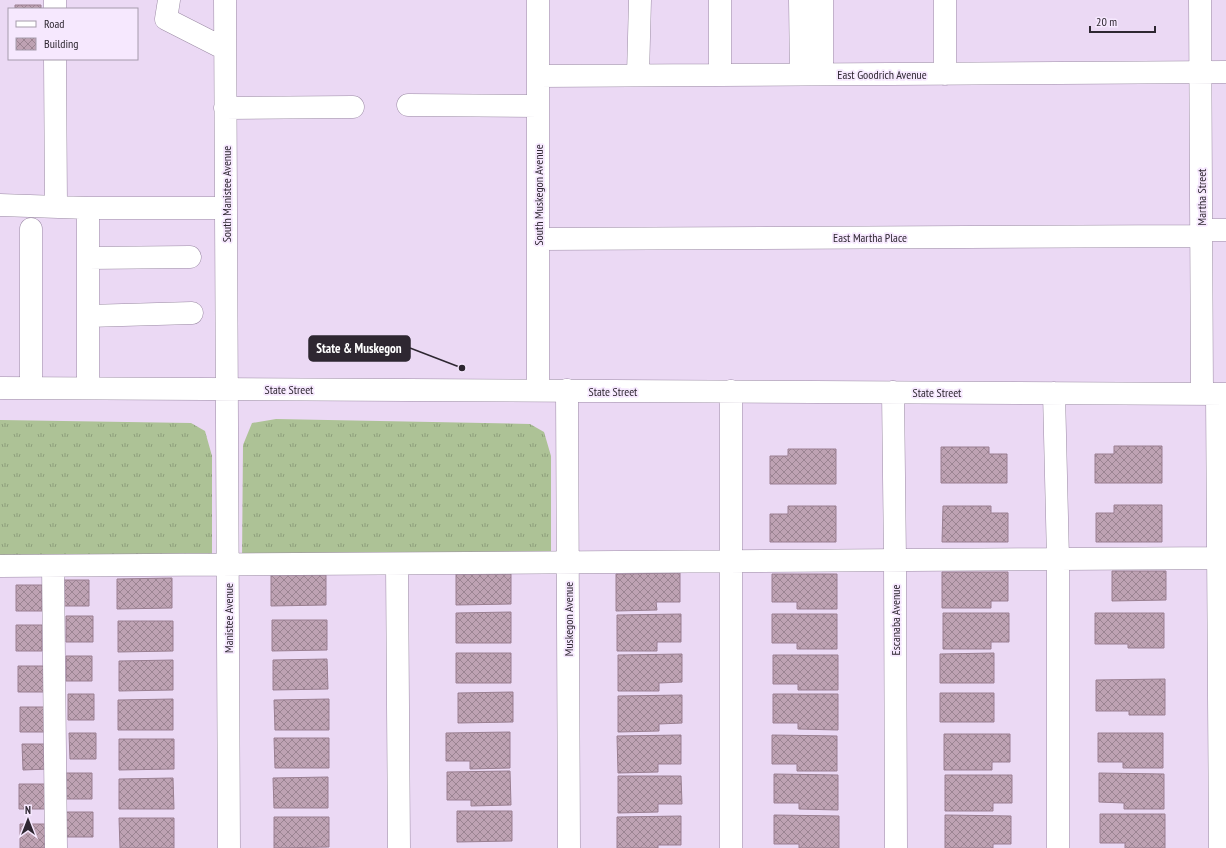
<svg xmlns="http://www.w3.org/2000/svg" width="1226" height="848" font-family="'PT Sans Narrow',sans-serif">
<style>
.grass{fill:url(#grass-tufts)}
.building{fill:url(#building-cross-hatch);stroke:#9a7f91}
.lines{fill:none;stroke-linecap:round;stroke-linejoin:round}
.minor-casing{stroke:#9b8ba4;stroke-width:23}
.minor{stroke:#fff;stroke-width:22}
.labels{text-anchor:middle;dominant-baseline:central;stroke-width:3.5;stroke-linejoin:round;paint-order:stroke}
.street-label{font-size:12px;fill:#2e2731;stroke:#f6e8fe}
.leader{fill:none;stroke:#2e2731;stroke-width:1.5}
.callout-dot{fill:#2e2731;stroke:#f6e8fe;stroke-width:1.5}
.callout{fill:#2e2731;stroke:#2e2731;stroke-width:1.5}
.callout-label{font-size:13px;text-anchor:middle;font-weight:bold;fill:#fff}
</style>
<defs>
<pattern id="grass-tufts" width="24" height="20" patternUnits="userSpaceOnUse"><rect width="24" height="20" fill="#adc296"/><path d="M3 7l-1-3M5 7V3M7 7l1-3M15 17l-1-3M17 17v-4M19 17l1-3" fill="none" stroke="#8d9e7b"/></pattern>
<pattern id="building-cross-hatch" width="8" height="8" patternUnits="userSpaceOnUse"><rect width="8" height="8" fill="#bea2b3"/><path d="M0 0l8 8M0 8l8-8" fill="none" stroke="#9b8492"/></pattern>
</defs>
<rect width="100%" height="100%" fill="#ebd9f4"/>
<path class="grass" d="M276,419L530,424L544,432L551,456V562H242L243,445L252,423Z
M0,420L191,423L205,431L212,456V561H0Z"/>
<path class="building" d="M15,5H41V9H15Z
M1114,446H1162V483H1095V454H1114Z
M941,447H989V454H1007V483H941Z
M788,449H836V484H770V456H788Z
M1114,505H1162V542H1096V513H1114Z
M788,506H836V542H770V514H788Z
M943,506H991V513H1008V542H942Z
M1112,571H1166V600L1112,601Z
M942,572H1008V601H991V608H942Z
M680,573V602H656L657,610L616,611V574Z
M456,574H511V604L456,605Z
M772,574H837V609H797V602H772Z
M271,575H326V605L271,606Z
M172,578V608L117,609V579Z
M63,580H89V606H63Z
M16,585H42V611H16Z
M511,612V643H456V613Z
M943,613H1009V642H991V649H943Z
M1095,613H1164V648H1128V644H1095Z
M681,614V642H657V651H617V615Z
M772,614H837V649H797V643H772Z
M66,616H93V642H66Z
M272,620H327V650L272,651Z
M118,621H173V651L118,652Z
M16,625H42V651H16Z
M456,653H511V683H456Z
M994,653V683H940V654Z
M682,654V682L659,683V691H618V655Z
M773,655H838V690H798V684H773Z
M66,656H92V681H66Z
M327,659L328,689L273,690V660Z
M173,660V690L119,691V661Z
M18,666H44V692H18Z
M1165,679V715H1129V711H1096V680Z
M513,692V722L458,723V693Z
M940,693H994V722H940Z
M68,694H94V720H68Z
M773,694H838V730L798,729V723H773Z
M682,695V723L659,724V731L618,732V696Z
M173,699V730H118V700Z
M329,699V730H275L274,700Z
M20,707H46V732H20Z
M510,732V768L470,769V761H446V733Z
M69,733H96V759H70Z
M1098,733H1163V768H1123V762H1098Z
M944,734H1010V762H992V770H944Z
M681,735V764H658V772L618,773L617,736Z
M772,735L837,736V771H797V764H772Z
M274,738H329V768H275Z
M119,739H174V769L119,770Z
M22,744H49V769L23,770Z
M510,771L511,805L471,806V800H447V772Z
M66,773H92V799H66Z
M1099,773L1164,774V809H1124V803L1099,802Z
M774,774L838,775V810L799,809V803H774Z
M945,775H1012V803H993V811H945Z
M618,776H681L682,804H658V812L618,813Z
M328,777V808H274L273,778Z
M173,778L174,809H119V779Z
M19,784H45L46,809H19Z
M457,811H512V841L457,842Z
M66,812H93V837H66Z
M1100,814H1165V848H1125V843H1100Z
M774,815L839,816V848H799V844H774Z
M945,815L1011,816V844H993V848H945Z
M681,816V845H658V848H617V817Z
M274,817H329V847L274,848Z
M119,818H174V848H120Z
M20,824H46V848H20Z"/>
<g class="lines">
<defs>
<path id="minor" d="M55,0V9
M169,0L166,19L225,49
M225,0L229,848
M538,0V390
M720,0V75
M800,0L801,74
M945,0V74
M1200,0L1202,394
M55,59L56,206
M822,74V0
M638,75L640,0
M538,76L1226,72
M408,105L538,106
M225,108L353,107
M0,205L88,208
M1201,230H1226
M538,239L1201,236
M88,258L190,257
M88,316L192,313
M0,388L1226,394
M31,388V229
M88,388V208H226
M567,390L569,848
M731,391V848
M893,392L895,560L896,848
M1054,393L1058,559V848
M1217,394L1220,848
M397,564L399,848
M0,566L1226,558
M53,566L56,848"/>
</defs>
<use href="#minor" class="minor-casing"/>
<use href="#minor" class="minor"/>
</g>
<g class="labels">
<g class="street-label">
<text x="882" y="74">East Goodrich Avenue</text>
<text transform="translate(226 194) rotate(-90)">South Manistee Avenue</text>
<text transform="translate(538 195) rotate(-90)">South Muskegon Avenue</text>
<text transform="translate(1201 197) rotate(-90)">Martha Street</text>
<text x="870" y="237">East Martha Place</text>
<text x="289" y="389">State Street</text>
<text x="613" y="391">State Street</text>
<text x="937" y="392">State Street</text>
<text transform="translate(228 618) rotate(-90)">Manistee Avenue</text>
<text transform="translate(568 619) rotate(-90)">Muskegon Avenue</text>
<text transform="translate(895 620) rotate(-90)">Escanaba Avenue</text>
</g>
</g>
<path class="leader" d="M462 368L410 348"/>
<circle class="callout-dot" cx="462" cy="368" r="4"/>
<rect class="callout" x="309" y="336" width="101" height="25" rx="4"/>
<g class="callout-label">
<text x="359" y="353">State &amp; Muskegon</text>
</g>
<rect x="8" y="8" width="130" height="52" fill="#f6e8fe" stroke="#a69bac"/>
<rect x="16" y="21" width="20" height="6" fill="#ffffff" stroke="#a69bac"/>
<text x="44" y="28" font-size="12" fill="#2e2731">Road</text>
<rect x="16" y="38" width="20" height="12" fill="url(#building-cross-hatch)" stroke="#a69bac"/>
<text x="44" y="48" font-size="12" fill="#2e2731">Building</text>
<g transform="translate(28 820)" stroke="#f6e8fe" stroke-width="3" paint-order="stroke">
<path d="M0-3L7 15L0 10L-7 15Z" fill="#2e2731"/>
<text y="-6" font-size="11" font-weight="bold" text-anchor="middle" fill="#2e2731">N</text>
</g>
<path d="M1090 26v6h65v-6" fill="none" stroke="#2e2731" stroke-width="2"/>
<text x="1096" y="26" font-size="12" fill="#2e2731" stroke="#f6e8fe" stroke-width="3" paint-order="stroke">20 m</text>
</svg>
